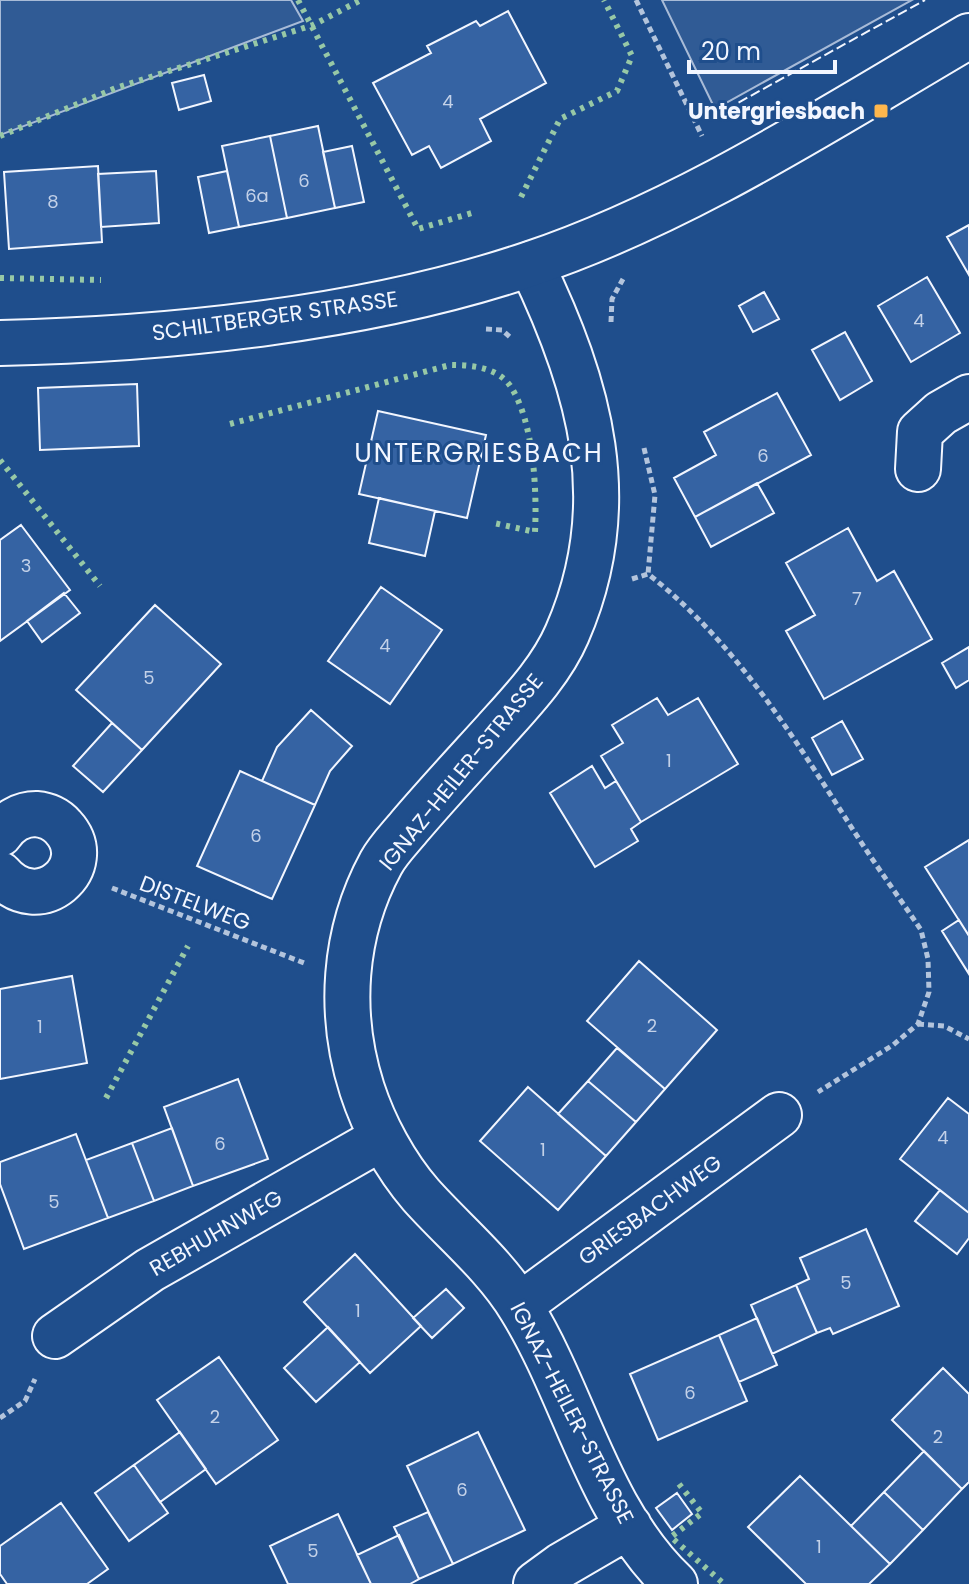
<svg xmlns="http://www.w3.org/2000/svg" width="969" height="1584" font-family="Poppins,sans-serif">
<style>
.built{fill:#305b95;stroke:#a8bbd7;stroke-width:2}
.building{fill:#3563a3;stroke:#f2f6ff;stroke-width:2}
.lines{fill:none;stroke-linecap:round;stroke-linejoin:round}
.minor-casing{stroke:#f2f6ff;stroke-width:48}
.secondary-casing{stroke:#f2f6ff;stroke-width:48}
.path{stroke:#b3c4dc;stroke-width:5;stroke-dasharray:6 4;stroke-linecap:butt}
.minor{stroke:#1f4e8c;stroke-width:44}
.secondary{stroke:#1f4e8c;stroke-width:44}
.hedge{stroke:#97c8a6;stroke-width:6;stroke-dasharray:4 6;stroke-linecap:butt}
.fence{stroke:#f2f6ff;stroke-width:2;stroke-dasharray:10 4;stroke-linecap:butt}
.poi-dot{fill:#ffb74d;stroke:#1f4e8c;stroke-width:3}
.labels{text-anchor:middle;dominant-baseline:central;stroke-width:6;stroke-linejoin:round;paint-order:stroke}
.number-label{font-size:18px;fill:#c3d1e8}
.poi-label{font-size:22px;font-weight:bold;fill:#f2f6ff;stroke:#1f4e8c;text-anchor:end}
.street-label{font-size:22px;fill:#f2f6ff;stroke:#1f4e8c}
.quarter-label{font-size:26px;letter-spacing:2px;fill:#f2f6ff;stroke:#1f4e8c}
</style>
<rect width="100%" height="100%" fill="#1f4e8c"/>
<path class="built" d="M0,0H291L303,21L0,135Z
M662,0H912L715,109Z"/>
<path class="building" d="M508,11L546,83L480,119L491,141L441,168L429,146L412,155L373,83L431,53L427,46L476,21L480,26Z
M204,75L211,101L179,110L172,83Z
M318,126L335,208L287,218L270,136Z
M270,136L287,218L239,227L222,146Z
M352,146L364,202L335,208L323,152Z
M98,166L102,242L9,249L4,172Z
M156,171L159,223L101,227L98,174Z
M227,171L239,227L209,233L198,177Z
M969,225V275L947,237Z
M927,277L960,333L911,362L878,306Z
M764,292L779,319L753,332L739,306Z
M845,332L872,381L840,400L812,350Z
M137,384L139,446L40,450L38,388Z
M777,393L811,455L695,517L674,478L716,455L704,432Z
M378,411L486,435L467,518L359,494Z
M757,483L774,513L711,547L695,517Z
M379,498L435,511L425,556L369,543Z
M21,525L70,590L0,641V540Z
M848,528L877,581L894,571L932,639L824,699L786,631L815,615L786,563Z
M381,587L442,630L390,704L328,661Z
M64,593L80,613L42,642L27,621Z
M155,605L221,664L142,750L76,690Z
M969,647V680L956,688L942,663Z
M657,698L668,715L698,698L738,764L641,822L601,756L623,743L612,725Z
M311,710L352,746L330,771L315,805L262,781L277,747Z
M842,721L863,759L832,775L812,738Z
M112,723L142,750L103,792L73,766Z
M592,766L605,788L616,781L641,822L631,829L638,841L595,867L550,793Z
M240,771L315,805L272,899L197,866Z
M969,840V936L925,867Z
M959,920L969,936V974L942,931Z
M639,961L717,1030L665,1089L587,1021Z
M72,976L87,1063L0,1079V989Z
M617,1048L665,1089L636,1122L588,1081Z
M238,1079L268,1159L193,1186L164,1107Z
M588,1081L636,1122L606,1156L558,1114Z
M528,1087L606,1156L558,1210L480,1141Z
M948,1098L969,1114V1213L900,1159Z
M172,1128L193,1186L154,1201L132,1143Z
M76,1134L108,1218L24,1249L0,1184V1162Z
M132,1143L154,1201L108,1218L86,1160Z
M940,1190L969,1213V1238L957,1254L915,1221Z
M866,1229L899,1306L833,1334L830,1328L817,1333L796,1285L809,1279L800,1258Z
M355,1254L421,1326L370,1373L304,1302Z
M796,1285L817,1333L772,1354L751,1305Z
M446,1289L464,1308L432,1338L413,1318Z
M757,1318L777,1365L739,1382L719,1335Z
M328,1327L360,1362L316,1402L284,1368Z
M719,1335L747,1401L658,1440L630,1374Z
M219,1357L278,1440L216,1484L157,1400Z
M943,1368L969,1394V1482L962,1489L892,1420Z
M180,1432L206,1469L160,1502L134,1465Z
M478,1432L525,1530L453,1564L407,1466Z
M924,1451L962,1489L923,1530L884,1492Z
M134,1465L168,1513L129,1541L95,1493Z
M800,1476L890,1564L869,1584H806L748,1527Z
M884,1492L923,1530L890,1564L851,1526Z
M677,1493L692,1514L672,1530L656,1508Z
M61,1503L108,1569L87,1584H7L0,1574V1546Z
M428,1512L453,1564L419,1579L394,1527Z
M338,1514L371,1584H288L270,1546Z
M399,1535L419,1579L410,1584H371L357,1555Z"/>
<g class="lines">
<defs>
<path id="minor" d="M531,264C590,386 624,504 567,634C551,671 521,702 495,731C466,763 437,794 409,827C400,838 388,850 381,863C343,933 338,1014 362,1089C374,1126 395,1165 421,1195C454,1232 495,1265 521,1308C576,1397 597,1510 675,1584
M918,469L920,432L941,413L969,397
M0,834C8,822 21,814 36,814C47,815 56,819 63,827C99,866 39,920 0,874
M520,1305L779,1115
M55,1336L150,1270L382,1138
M536,1584L562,1565L629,1526"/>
<path id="secondary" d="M0,343C171,339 368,319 530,264C685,212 829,118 969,36"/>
</defs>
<use href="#minor" class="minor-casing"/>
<use href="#secondary" class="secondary-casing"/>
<path class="path" d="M636,0L702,136
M611,322L612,299L623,279
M486,329L502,330L510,337
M644,448L655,495L648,574
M632,579L648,574C739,645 797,743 859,839C879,870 901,900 921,930L928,959L929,992L918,1024L893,1045L818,1092
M112,888L304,963
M918,1024L944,1026L969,1039
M0,1418L25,1401L35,1379"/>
<use href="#minor" class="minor"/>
<use href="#secondary" class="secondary"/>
<path class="hedge" d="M298,0L418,229L472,213
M0,136L116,88L313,25L361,0
M521,197L560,119L617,91L632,56L604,0
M0,278L101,280
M230,424L450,365C471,365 498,367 511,387C534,423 537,491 535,532L494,523
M0,460L100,586
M106,1098L188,946
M679,1484L702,1513L671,1537L724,1584"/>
<path class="fence" d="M714,116L925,0"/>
</g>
<rect class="poi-dot" x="873" y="103" width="16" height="16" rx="4"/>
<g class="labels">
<g class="number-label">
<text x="448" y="101">4</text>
<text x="304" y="180">6</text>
<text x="257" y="195">6a</text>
<text x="53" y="201">8</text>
<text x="919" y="320">4</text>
<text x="763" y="455">6</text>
<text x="26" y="565">3</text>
<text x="857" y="598">7</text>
<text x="385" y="645">4</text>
<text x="149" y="677">5</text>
<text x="669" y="760">1</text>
<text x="256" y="835">6</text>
<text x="652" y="1025">2</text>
<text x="40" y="1026">1</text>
<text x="943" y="1137">4</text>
<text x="220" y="1143">6</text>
<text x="543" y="1149">1</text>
<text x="54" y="1201">5</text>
<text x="846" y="1282">5</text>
<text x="358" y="1310">1</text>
<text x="690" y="1392">6</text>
<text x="215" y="1416">2</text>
<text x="938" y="1436">2</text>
<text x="462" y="1489">6</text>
<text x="819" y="1546">1</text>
<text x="313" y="1550">5</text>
</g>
<g class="poi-label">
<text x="865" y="111">Untergriesbach</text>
</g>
<g class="street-label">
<text transform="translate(275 316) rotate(-8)">SCHILTBERGER STRASSE</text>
<text transform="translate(461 772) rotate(-51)">IGNAZ-HEILER-STRASSE</text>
<text transform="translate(195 903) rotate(21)">DISTELWEG</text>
<text transform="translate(650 1210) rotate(-36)">GRIESBACHWEG</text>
<text transform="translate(216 1233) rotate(-30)">REBHUHNWEG</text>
<text transform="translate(572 1413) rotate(63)">IGNAZ-HEILER-STRASSE</text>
</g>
<g class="quarter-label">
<text x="479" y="453">UNTERGRIESBACH</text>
</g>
</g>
<path d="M689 60v12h146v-12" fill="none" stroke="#f2f6ff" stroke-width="4"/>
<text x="701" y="60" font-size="24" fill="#f2f6ff" stroke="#1f4e8c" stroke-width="6" paint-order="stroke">20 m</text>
</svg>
